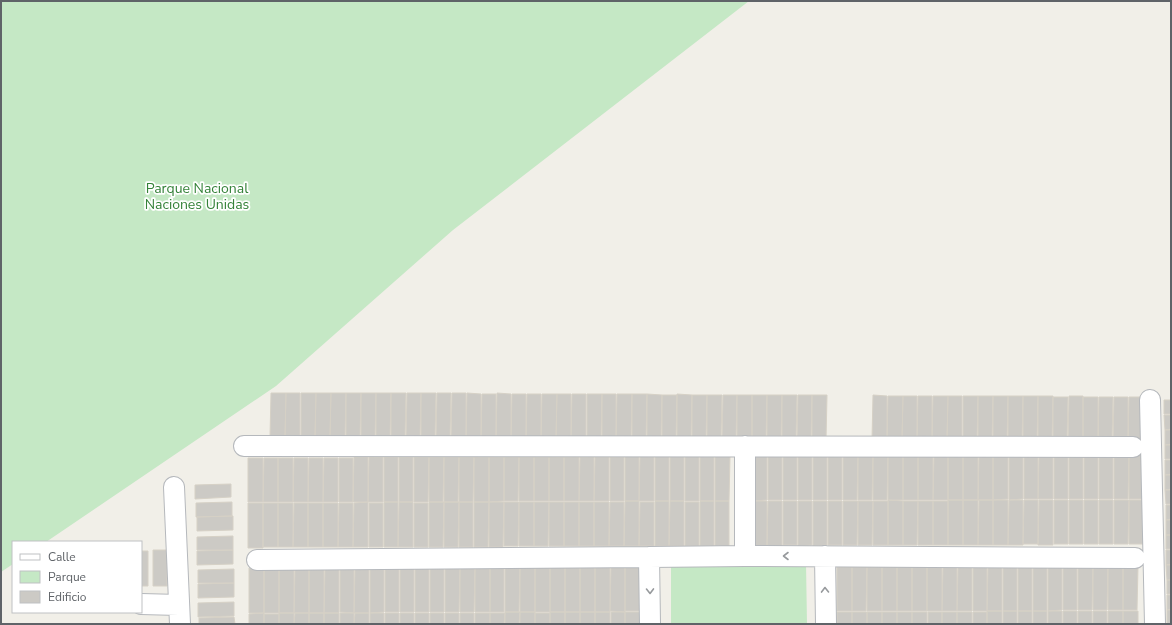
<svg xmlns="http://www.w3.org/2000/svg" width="1172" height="625" font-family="'Nunito Sans',sans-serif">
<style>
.green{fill:#c5e8c5}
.building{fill:#cccac5;stroke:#d6d1c6}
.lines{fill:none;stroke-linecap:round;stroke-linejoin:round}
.minor-casing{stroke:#b5b8bc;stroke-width:22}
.minor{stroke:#fff;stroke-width:20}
.oneway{stroke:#979a9d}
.labels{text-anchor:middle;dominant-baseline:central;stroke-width:3.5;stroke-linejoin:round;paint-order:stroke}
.park-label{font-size:14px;fill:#348238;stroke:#fff}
</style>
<rect width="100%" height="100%" fill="#f1efe8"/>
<path class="green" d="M1,1H749L453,230L276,386L46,542H13V564L1,572Z
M806,563L807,624H671V565Z"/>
<path class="building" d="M271,393H286L285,437H270Z
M286,393H300V437H285Z
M301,393H316L315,437H301Z
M316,393H331L330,437H315Z
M331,393H346L345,437H330Z
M346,393H361L360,437H346Z
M361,393H376L375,438H361Z
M376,393H391L390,438H376Z
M391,393H406L405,438H391Z
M407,393H421L420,438H406Z
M421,393H436L435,438H421Z
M437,393H451L450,438H436Z
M452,393H466V438H451Z
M467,393L481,394V438H466Z
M497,393L511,394V438H496Z
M482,394H496V438H481Z
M512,394H526V438H511Z
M527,394H541V438H526Z
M542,394H557L556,439L541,438Z
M557,394H571V438H556Z
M572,394H586V439L571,438Z
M587,394H602L601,439H587Z
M602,394H616V439H602Z
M617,394H632L631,439H616Z
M632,394H647L646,439H632Z
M647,394L662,395L661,439H647Z
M677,394L692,395L691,439H677Z
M662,395H677L676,439H662Z
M692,395H707L706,439H692Z
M707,395H722L721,439H707Z
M723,395H737L736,439H722Z
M737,395H752V439H737Z
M752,395H767L766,439H752Z
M767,395H782L781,440H767Z
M782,395H797L796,440H782Z
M798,395H812L811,440H797Z
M812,395H827L826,440H812Z
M873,395L887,396V440H872Z
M888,396H903L902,440H887Z
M903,396H917V440H902Z
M918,396H932V440H917Z
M933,396H948L947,440H932Z
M948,396H962V441L947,440Z
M963,396H978L977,441L963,440Z
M978,396H993L992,441H978Z
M993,396H1008L1007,441H993Z
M1008,396H1023L1022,441H1008Z
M1023,396H1038L1037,441H1023Z
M1038,396H1053L1052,441H1038Z
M1069,396H1083V441H1068Z
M1053,397H1068L1067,441H1053Z
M1083,397H1098V441H1083Z
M1099,397H1113L1112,441H1098Z
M1114,397H1128V441H1113Z
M1129,397H1143V441H1128Z
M1164,400H1171V414H1164Z
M1164,415H1171V429L1165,430Z
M1165,430H1171V444L1165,445Z
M1165,445H1171V459H1165Z
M1144,454L1143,499H1129V455Z
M873,455H888L887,500H873Z
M888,455H903V500H888Z
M918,455V500H903V456Z
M918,455L933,456V500H918Z
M934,455H948V500H933Z
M948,455H963V500H948Z
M963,455H978V500H963Z
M979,455H993V500H978Z
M993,455H1008V499L993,500Z
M1009,455H1023V499L1009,500Z
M1024,455H1038V499H1024Z
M1039,455H1053V499H1038Z
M1054,455H1068V499H1054Z
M1069,455H1083V499H1069Z
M1084,455H1098V499H1084Z
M1099,455H1113V499H1099Z
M1114,455H1129L1128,499H1114Z
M625,456H639V501H625Z
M640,456H654V501H639Z
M655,456H669V501H655Z
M670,456H684V501H670Z
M685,456H699V501H685Z
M700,456H714V501H700Z
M715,456H730L729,501H715Z
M753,456H767V500L753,501Z
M768,456H782V500H768Z
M783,456H797V500H783Z
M798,456H812V500H798Z
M813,456H827V500H813Z
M828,456H842V500H828Z
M843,456H858L857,500H843Z
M858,456H873L872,500H858Z
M354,457H368V502H353Z
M369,457H383V502H368Z
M384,457H398V502H384Z
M399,457H413V502H399Z
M414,457H429L428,502H414Z
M429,457H444L443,502H429Z
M444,457H459L458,502H444Z
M459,457H474L473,502H459Z
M474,457H489V502H474Z
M489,457H504V501L489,502Z
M504,457H519L518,501H504Z
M519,457H534V501H519Z
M534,457H549V501H534Z
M549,457H564V501H549Z
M564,457H579V501H564Z
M580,457H594V501H579Z
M595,457H609V501H594Z
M610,457H624V501H610Z
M248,458H263V502H248Z
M264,458H278V502H263Z
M278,458H293V502H278Z
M294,458H308V502H293Z
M309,458H323V502H308Z
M324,458H338V502H323Z
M339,458H353V502H339Z
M1165,460H1171V474L1165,475Z
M1165,475H1171V489L1165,490Z
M231,484V497L195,499V485Z
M1165,490H1171V504H1166Z
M888,500L903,501V545H888Z
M948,500H963V545H948Z
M963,500H978V545H963Z
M979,500H993V545H978Z
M993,500H1008V545H993Z
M1009,500H1023V545H1008Z
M1024,500H1038V544H1023Z
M1039,500H1053V545H1038Z
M1054,500H1068V544H1054Z
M1069,500H1083V544H1069Z
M1084,500H1098V544H1084Z
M1099,500H1113V544H1099Z
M1114,500H1129L1128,544H1114Z
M1129,500H1143V544H1129Z
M625,501H639V546H624Z
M655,501H669V546H655Z
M670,501H684V546H669Z
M700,501H714V546H700Z
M715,501H729V546H715Z
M753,501H767V546H753Z
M768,501H782V546H767Z
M783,501H797V545H783Z
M798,501H812V545L798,546Z
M813,501H827V545L813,546Z
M828,501H842V545H828Z
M843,501H858L857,545H843Z
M858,501H873L872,545H858Z
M873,501H888V545H873Z
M903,501H918L917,545H903Z
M918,501H933V545H918Z
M933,501H948V545H933Z
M232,502V516L196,517V503Z
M368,502V547H353L354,503Z
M384,502H398V547H384Z
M399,502H413V547H398Z
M429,502H444L443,547H429Z
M444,502H459L458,547H444Z
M459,502H473V547H459Z
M474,502H489L488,547H474Z
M489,502H504L503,547H489Z
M504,502H519L518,546H504Z
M519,502H534V546H519Z
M534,502H549L548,546H534Z
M549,502H564V546H549Z
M564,502H579V546H564Z
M579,502H594V546H579Z
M594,502H609V546H594Z
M610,502H624V546H609Z
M640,502H654V546H639Z
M685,502H699V546H685Z
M248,503H263V548H248Z
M263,503H278V547H263Z
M278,503H293V547H278Z
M294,503H308V547H293Z
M308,503H323V547H308Z
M323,503H338V547H323Z
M339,503H353V547H338Z
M369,503H383V547H369Z
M414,503H428V547H414Z
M1166,505H1171V519L1166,520Z
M233,516V530L197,531V517Z
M1166,520H1171V535H1166Z
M1166,535H1171V549H1166Z
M233,536V550H197V537Z
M153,550H167V586H153Z
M233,550V564L197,565V551Z
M1166,550H1171V564L1166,565Z
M141,551H148V586H141Z
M1166,565H1171V580H1167Z
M927,566H942V611H927Z
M943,566H957V611H942Z
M973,566H987V611H973Z
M988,566H1002V611H987Z
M1003,566H1017V611H1003Z
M1018,566H1032V611H1018Z
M1033,566H1047V611H1033Z
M1048,566H1062V610L1048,611Z
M1063,566H1077V610H1063Z
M1078,566H1093L1092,610H1078Z
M1093,566H1108L1107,610H1093Z
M1108,566H1123V610H1108Z
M1123,566H1138L1137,610H1123Z
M490,567H504V612H490Z
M505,567H520L519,612H505Z
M520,567H535V612H520Z
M535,567H550V612H535Z
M550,567H565V612H550Z
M565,567H580V612H565Z
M580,567H595V612H580Z
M595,567H610V612H595Z
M611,567H625V612L610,611Z
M625,567H640V611H625Z
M837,567H852V611H837Z
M852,567H867L866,611H852Z
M867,567H882V611H867Z
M882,567H897V611H882Z
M897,567H912V611H897Z
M912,567H927V611H912Z
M958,567H972V611H957Z
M249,568H264V613H249Z
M264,568H279V613H264Z
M279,568H294V613H279Z
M295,568H309V613H294Z
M309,568H324V613H309Z
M325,568H339V613H324Z
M340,568H354V613L340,612Z
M355,568H369V613H354Z
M370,568H384V612L370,613Z
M385,568H399V612H385Z
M400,568H414V612H400Z
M415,568H429V612H415Z
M430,568H444V612H430Z
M445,568H460L459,612H445Z
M460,568H475L474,612H460Z
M475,568H490V612H475Z
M234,569V583H198V570Z
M1167,580H1171V594H1167Z
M234,583V597L198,598V584Z
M1167,595H1171V609L1167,610Z
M234,602V616L198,617V603Z
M1167,610H1171V624H1167Z
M987,611H1002V624H987Z
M1003,611H1017V624H1003Z
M1018,611H1032V624H1018Z
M1033,611H1047V624H1033Z
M1048,611H1062V624H1048Z
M1063,611H1077V624H1063Z
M1078,611H1092V624H1078Z
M1093,611H1107V624H1093Z
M1108,611H1123V624H1108Z
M1123,611H1138V624H1123Z
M505,612H520L519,624H505Z
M520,612H535V624H520Z
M550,612H565V624H550Z
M565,612H580V624H565Z
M580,612H595V624H580Z
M595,612H610V624H595Z
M611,612H625V624H611Z
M625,612H640V624H625Z
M837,612H852V624H837Z
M852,612H867V624H852Z
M867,612H882V624H867Z
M882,612H897V624H882Z
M897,612H912V624H897Z
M912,612H927V624H912Z
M928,612H942V624H928Z
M942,612H957V624H942Z
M957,612H972V624H957Z
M973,612H987V624H973Z
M264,613V624H249V614Z
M279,613H294V624H279Z
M295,613H309V624H294Z
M309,613H324V624H309Z
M324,613H339V624H324Z
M340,613H354V624H340Z
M355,613H369V624H354Z
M370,613H384V624H370Z
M385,613H399V624H385Z
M400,613H414V624H400Z
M415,613H429V624H415Z
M430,613H444V624H430Z
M445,613H459V624H445Z
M460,613H474V624H460Z
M475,613H490V624H475Z
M490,613H505L504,624H490Z
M535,613H550V624H535Z
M264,614H279V624H264Z
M234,617L235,624H199V618Z"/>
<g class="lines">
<defs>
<path id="minor" d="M1150,400L1155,624
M244,446L1133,447
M745,446V556
M174,487L180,624
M825,556L826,624
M649,557L650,624
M257,560L649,557L745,556L1135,558
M141,604L179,605"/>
</defs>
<use href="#minor" class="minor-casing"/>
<use href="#minor" class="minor"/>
</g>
<defs><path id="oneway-chevron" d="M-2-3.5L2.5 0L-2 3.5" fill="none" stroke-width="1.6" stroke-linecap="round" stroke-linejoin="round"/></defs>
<g class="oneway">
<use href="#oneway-chevron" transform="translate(786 556) rotate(-180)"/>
<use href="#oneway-chevron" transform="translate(825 590) rotate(-91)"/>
<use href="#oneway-chevron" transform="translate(650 591) rotate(89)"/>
</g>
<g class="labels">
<g class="park-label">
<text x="197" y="188">Parque Nacional<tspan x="197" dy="16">Naciones Unidas</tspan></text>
</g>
</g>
<rect width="1172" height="625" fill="none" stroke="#5f6368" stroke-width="4"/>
<rect x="12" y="541" width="130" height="72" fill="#ffffff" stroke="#bfc1c3"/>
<rect x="20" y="554" width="20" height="6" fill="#ffffff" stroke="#bfc1c3"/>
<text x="48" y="561" font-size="12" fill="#5f6368">Calle</text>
<rect x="20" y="571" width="20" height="12" fill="#c5e8c5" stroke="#bfc1c3"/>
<text x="48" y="581" font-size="12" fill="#5f6368">Parque</text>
<rect x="20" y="591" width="20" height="12" fill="#cccac5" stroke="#bfc1c3"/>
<text x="48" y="601" font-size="12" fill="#5f6368">Edificio</text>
</svg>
